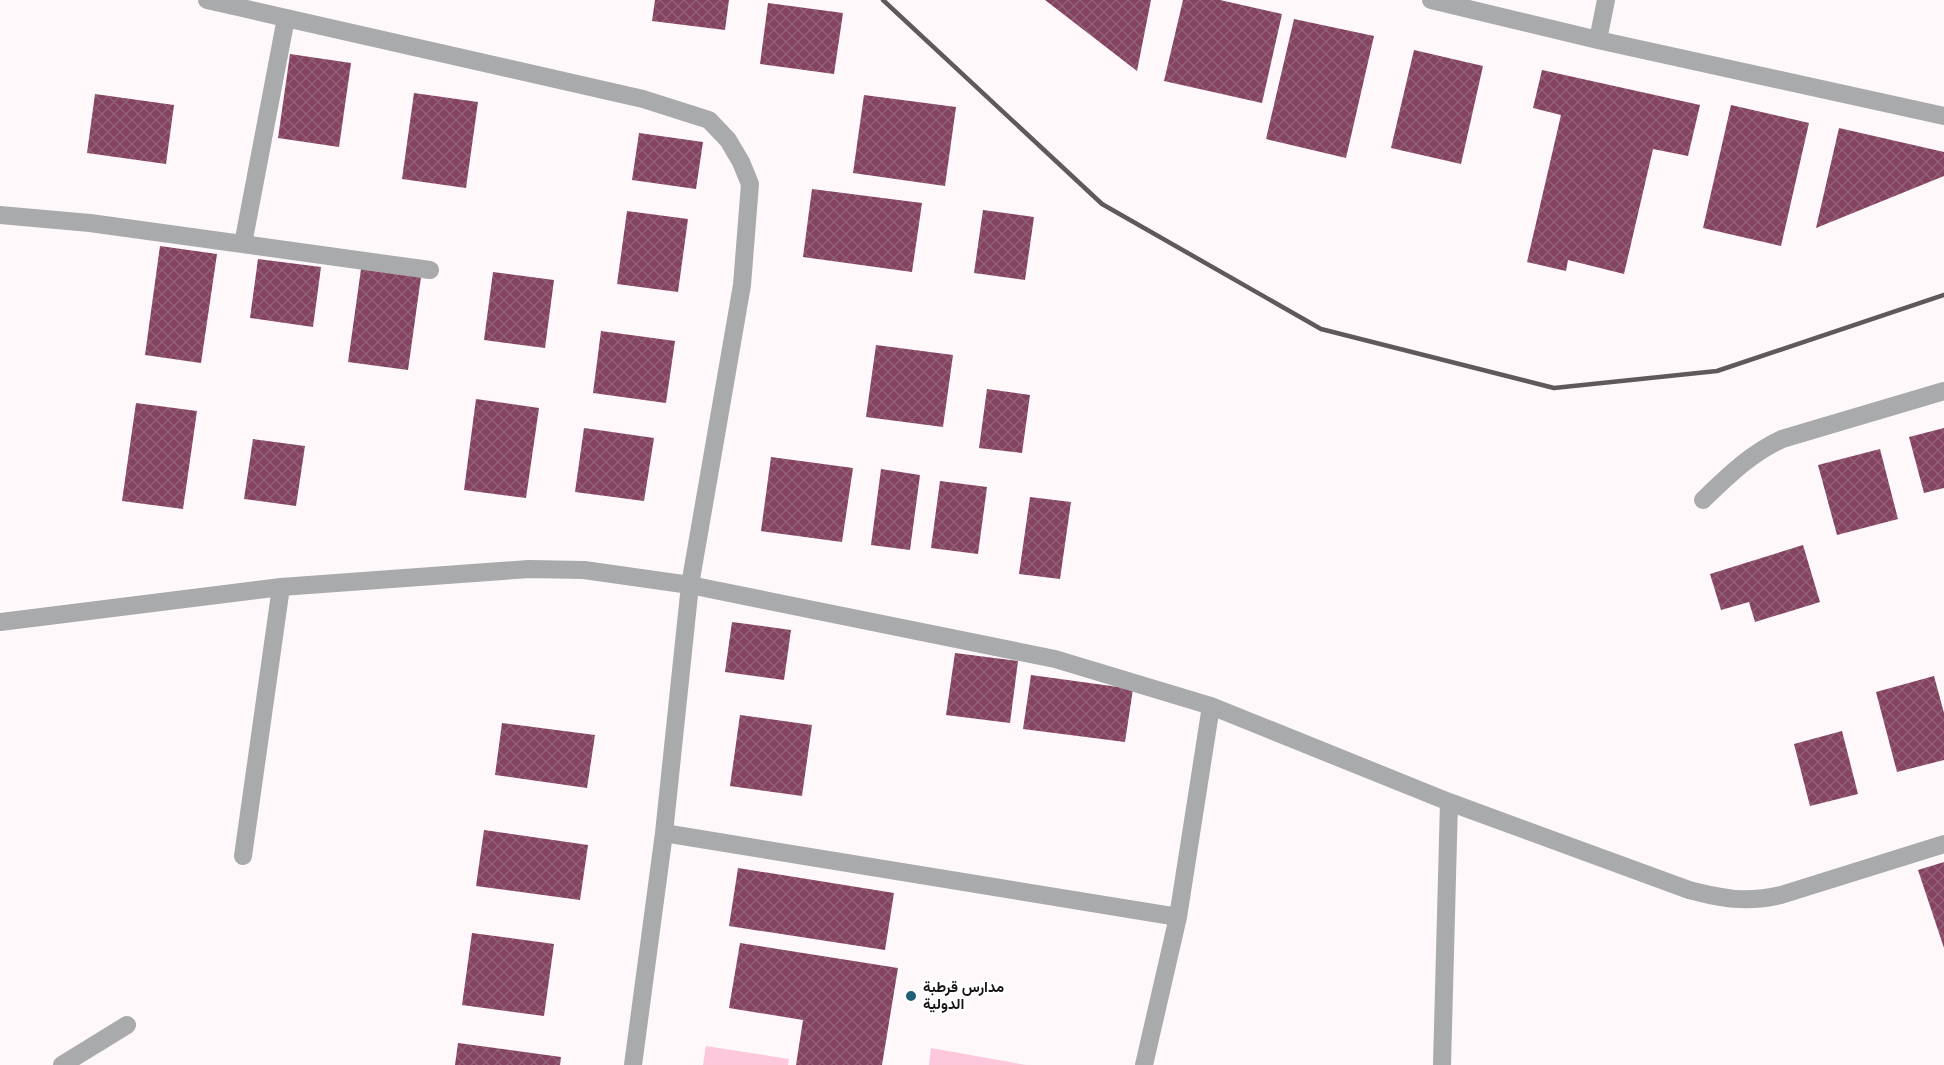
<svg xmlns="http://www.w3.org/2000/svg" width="1944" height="1065" font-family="'Varela Round',Vazirmatn,sans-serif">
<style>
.park{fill:#fdc7dc}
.building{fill:url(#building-cross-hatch)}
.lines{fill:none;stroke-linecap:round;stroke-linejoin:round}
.minor{stroke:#a8aaab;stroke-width:18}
.rail{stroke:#5e5a5b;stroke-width:4.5}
.poi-dot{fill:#215f75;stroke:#fff;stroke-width:2}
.labels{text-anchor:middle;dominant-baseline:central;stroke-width:6;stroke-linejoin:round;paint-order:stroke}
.poi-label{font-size:15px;font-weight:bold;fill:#161414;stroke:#fff;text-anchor:start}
</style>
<defs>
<pattern id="building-cross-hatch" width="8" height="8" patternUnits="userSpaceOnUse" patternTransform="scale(1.5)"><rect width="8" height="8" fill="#844360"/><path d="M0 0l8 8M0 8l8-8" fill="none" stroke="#916076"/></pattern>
</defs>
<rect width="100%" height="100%" fill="#fef8fa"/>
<path class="park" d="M706,1046L789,1059L788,1065H703Z
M931,1048L1026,1065H929Z"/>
<path class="building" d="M655,0H729L725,30L652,21Z
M1045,0H1151L1137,71Z
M1183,0H1220L1282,14L1262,103L1164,81Z
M768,3L843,13L834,74L760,64Z
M1294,19L1374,36L1346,158L1266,139Z
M1414,50L1483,66L1461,164L1391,148Z
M290,54L351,63L339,147L278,138Z
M1542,70L1700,105L1688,156L1653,149L1624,274L1568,260L1566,271L1527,262L1561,115L1533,108Z
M414,93L478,102L466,188L402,179Z
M95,94L174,105L166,164L87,153Z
M864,95L956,107L945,186L853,173Z
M1731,105L1809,123L1781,246L1703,228Z
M1839,128L1944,152V176L1816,228Z
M639,133L703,142L696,189L632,180Z
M812,189L922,203L912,272L803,257Z
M983,210L1034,217L1025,280L974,273Z
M627,211L688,219L678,292L617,284Z
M160,246L217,254L201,363L145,355Z
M258,259L321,267L313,327L250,318Z
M361,269L421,277L408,370L348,362Z
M493,272L554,280L545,348L484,340Z
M601,331L675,341L666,403L593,393Z
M876,345L953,355L943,427L866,417Z
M987,389L1030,395L1022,453L979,448Z
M476,399L539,408L526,498L464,490Z
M136,403L197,411L183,509L122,501Z
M584,428L654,438L644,501L575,492Z
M1944,428V488L1924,493L1909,437Z
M253,439L305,446L296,506L244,499Z
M1880,449L1898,519L1837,535L1818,465Z
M771,457L853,468L842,542L761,531Z
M881,469L920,475L910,550L871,545Z
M940,481L987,487L978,554L931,548Z
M1030,497L1071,502L1060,579L1019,574Z
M1803,545L1820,602L1755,622L1749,602L1721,610L1710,574Z
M732,622L791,630L784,680L725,672Z
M955,653L1018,661L1010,723L946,715Z
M1031,675L1133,689L1125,742L1023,729Z
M1934,676L1944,713V760L1897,772L1876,692Z
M740,715L812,725L802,796L730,786Z
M502,723L595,735L587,788L495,775Z
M1842,731L1858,794L1810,806L1794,744Z
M484,830L588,845L580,900L476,886Z
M1944,862V948L1918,870Z
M738,868L894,893L885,950L729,926Z
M472,933L554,944L544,1016L462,1005Z
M740,943L898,968L882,1065H796L803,1020L729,1008Z
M458,1043L561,1057L560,1065H455Z"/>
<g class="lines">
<path class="minor" d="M207,0L643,99L709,120L728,140L741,162L750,184L742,285L690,585L664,833L633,1065
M1431,0L1598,40L1944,116
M1598,40L1606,0
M0,215L90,223L430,270
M243,244L286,18
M1703,500C1728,476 1750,454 1782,439L1944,391
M0,622L281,587L529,569L584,570L690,585L1055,659L1211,706L1449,802L1689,890C1724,899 1746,903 1781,895L1944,844
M664,833L1178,917
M243,856L281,587
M62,1065L127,1025
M1144,1065L1178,917L1211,706
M1442,1065L1449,802"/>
<path class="rail" d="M883,0L1102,204L1321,329L1554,388L1717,371L1944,295"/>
</g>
<circle class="poi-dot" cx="911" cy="996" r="6"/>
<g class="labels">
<g class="poi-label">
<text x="923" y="987">مدارس قرطبة<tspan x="923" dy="17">الدولية</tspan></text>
</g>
</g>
</svg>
